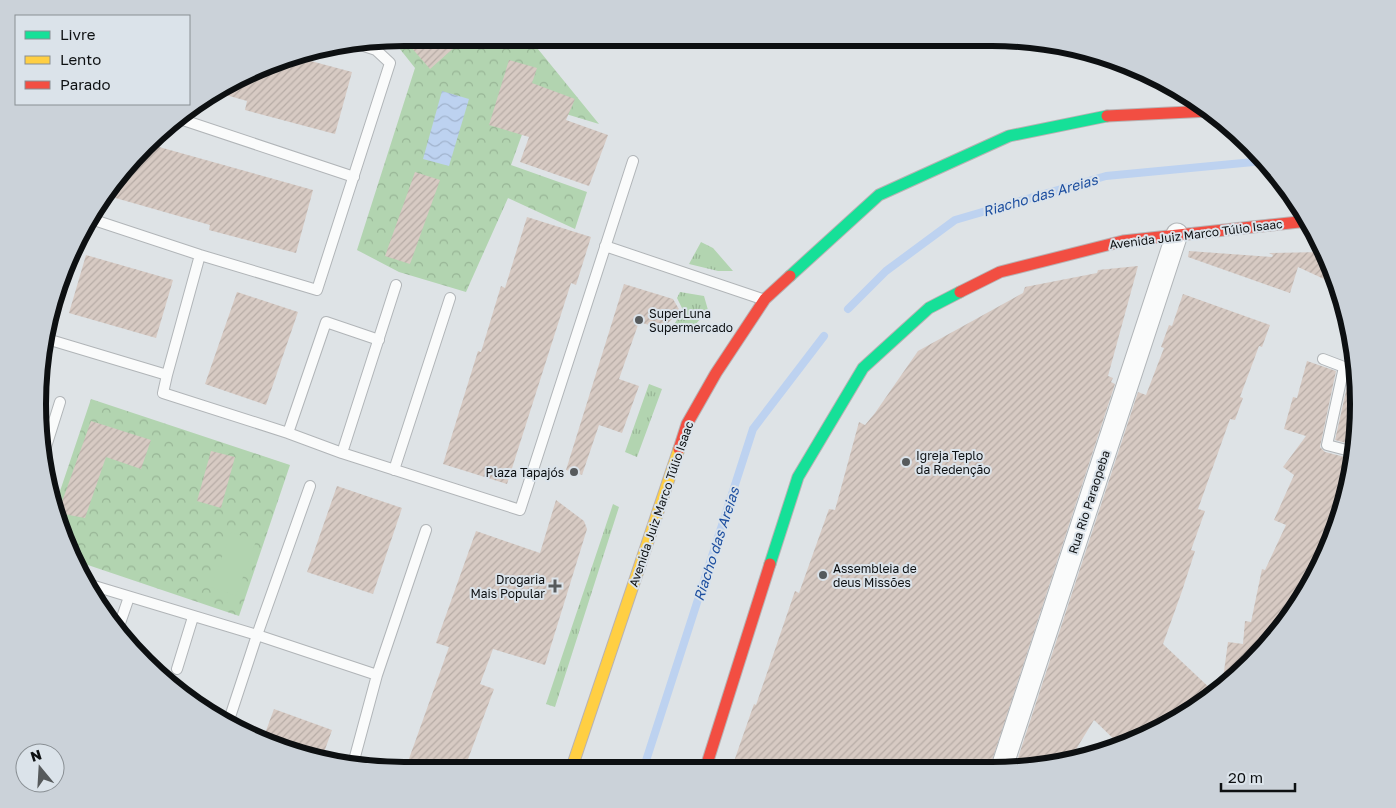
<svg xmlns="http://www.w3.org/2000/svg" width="1396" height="808" font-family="'Golos Text',sans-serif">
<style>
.grass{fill:url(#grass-tufts)}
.park{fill:url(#park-crowns)}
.pitch{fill:#b2d4b0}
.water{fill:url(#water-waves)}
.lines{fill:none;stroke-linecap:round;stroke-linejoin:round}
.stream{stroke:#bdd2f0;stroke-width:8}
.building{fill:url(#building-hatch)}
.lane-casing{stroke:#b1b5b8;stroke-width:12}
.street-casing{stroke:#b1b5b8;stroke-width:23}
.fast-casing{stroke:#b8b2b3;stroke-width:13}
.slow-casing{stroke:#b8b2b3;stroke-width:13}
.jam-casing{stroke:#b8b2b3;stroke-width:13}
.lane{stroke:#fafbfb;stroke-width:10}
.street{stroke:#fafbfb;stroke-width:21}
.fast{stroke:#16e098;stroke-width:11}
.slow{stroke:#ffcf43;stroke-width:11}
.jam{stroke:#f24e42;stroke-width:11}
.poi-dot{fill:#565a5c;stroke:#dbe3ea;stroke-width:2}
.labels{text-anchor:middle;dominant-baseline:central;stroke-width:4;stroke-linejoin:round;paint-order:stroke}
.street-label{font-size:12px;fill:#0d1012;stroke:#dbe3ea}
.poi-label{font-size:12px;fill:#0d1012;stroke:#dbe3ea;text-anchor:start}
.water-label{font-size:14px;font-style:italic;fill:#1c4e9f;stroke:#dbe3ea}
.rim{fill:none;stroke:#0d1012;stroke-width:6}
</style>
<defs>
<pattern id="grass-tufts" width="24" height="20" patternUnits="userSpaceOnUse" patternTransform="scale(1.25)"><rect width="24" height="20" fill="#b2d4b0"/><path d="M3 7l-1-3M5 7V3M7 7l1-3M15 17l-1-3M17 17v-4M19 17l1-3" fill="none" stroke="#98b596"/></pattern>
<pattern id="park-crowns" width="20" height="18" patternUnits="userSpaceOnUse" patternTransform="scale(1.25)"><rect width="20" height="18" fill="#b2d4b0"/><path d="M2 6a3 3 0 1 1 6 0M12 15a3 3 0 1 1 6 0" fill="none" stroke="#98b596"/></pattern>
<pattern id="water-waves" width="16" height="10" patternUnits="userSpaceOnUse" patternTransform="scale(1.25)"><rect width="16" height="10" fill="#bdd2f0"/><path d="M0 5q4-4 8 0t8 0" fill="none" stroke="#a1b3cd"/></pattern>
<pattern id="building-hatch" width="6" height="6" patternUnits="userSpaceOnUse" patternTransform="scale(1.25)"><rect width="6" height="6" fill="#d7cac3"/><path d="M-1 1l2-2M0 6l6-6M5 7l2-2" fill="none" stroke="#b7aca6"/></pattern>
</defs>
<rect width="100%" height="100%" fill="#dee3e6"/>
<path class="grass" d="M701,242L713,248L733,271H718L689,264Z
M680,292L704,296L708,310L695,325L670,331L683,310L677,298Z
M649,384L662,389L637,457L625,452Z
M613,504L619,507L555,707L546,704Z"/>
<path class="park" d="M404,38H529L599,124L533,104L511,165L587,192L575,229L508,198L466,292L399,272L357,250L415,68L392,39Z
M91,399L290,465L239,616L76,561L65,544L56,503Z"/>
<path class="pitch" d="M231,532L256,541L236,596L211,587Z"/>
<path class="water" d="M442,91L469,99L449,166L423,159Z"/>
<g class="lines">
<path class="stream" d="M848,309L886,271L955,220L1106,176L1264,161
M643,770L753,429L824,336"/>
</g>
<path class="building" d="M403,38H465L430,69Z
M292,56L352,72L335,134L245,110L247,101L219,93Z
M509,60L537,68L532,83L575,99L566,120L608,135L589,186L520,162L529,137L489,125Z
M152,145L313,190L296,253L209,230L210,225L105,195Z
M415,172L440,180L410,264L385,256Z
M527,217L591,237L576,285L571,283L507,484L443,464L478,351L481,352L501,286L505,288Z
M1189,251L1272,257L1273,255L1269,253L1324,252L1337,285L1298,267L1290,293L1188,257Z
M86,255L173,280L156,338L69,313Z
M1138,266L1108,376L1113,378L1111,382L1115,384L989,770H731L754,704L756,705L795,591L799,593L829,509L835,510L859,422L865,425L875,413L918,351L1023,293L1025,287L1097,273L1098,270Z
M624,284L673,299L680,311L662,329L639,322L619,379L639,386L622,433L599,425L582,475L566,470Z
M237,292L298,312L266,405L205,384Z
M1183,294L1270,325L1262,347L1259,346L1240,397L1243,398L1235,420L1230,419L1198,509L1205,511L1191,550L1195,551L1182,591L1163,644L1214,692L1176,721L1121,746L1094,720L1070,759L1014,770L1138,392L1146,395L1164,348L1161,347L1169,325L1172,326Z
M1307,361L1336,371L1320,447L1325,452L1353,459L1352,475L1345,495L1334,511L1318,548L1322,550L1313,568L1308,566L1297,607L1251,663L1222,686L1228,642L1243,644L1245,621L1251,622L1262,569L1265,570L1286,525L1274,520L1294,475L1283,467L1306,436L1284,429L1293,397L1297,398Z
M1350,373L1356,374L1358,403L1354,445L1335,440Z
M91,421L151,440L141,469L106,457L85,518L58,513Z
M211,451L235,457L221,508L197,501Z
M337,486L402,508L373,594L307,572Z
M556,500L584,521L587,529L545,665L493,649L480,684L494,689L464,770H405L449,647L436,643L476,531L540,553Z
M274,709L332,730L322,758L286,751L263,739Z"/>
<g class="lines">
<defs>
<path id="lane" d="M177,118L354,177
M91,219L200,255L317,290L390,63L376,50L361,45
M605,246L762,299
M47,339L167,375L200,255
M1323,359L1344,367L1327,445L1354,452
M167,375L163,393L288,433L342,453L396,285
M288,433L326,322L379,340
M44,453L60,402
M342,453L520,510L633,161
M394,470L450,298
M91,585L257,635L377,675
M118,629L129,597
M177,669L193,617
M228,723L257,635L310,486
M353,764L377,675L426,530"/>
<path id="street" d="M1001,770L1177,234"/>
<path id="fast" d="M790,276L879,195L1009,136L1107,116
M770,564L798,477L863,368L929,308L960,292"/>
<path id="slow" d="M571,770L679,449"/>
<path id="jam" d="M1107,116L1210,111
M960,292L1000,272L1123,241L1308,221
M679,449L687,424L716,373L765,299L790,276
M705,770L770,564"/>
</defs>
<use href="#lane" class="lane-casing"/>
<use href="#street" class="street-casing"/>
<use href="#fast" class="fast-casing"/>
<use href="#slow" class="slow-casing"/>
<use href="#jam" class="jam-casing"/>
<use href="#lane" class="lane"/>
<use href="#street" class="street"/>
<use href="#fast" class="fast"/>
<use href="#slow" class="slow"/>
<use href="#jam" class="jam"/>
</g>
<g class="poi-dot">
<circle cx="639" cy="320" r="5"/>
<circle cx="906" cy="462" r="5"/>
<circle cx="574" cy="472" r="5"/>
<circle cx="823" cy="575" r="5"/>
<path d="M552.5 578.5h5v5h5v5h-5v5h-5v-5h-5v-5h5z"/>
</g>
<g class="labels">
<g class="street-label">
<text transform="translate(1196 234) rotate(-7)">Avenida Juiz Marco Túlio Isaac</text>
<text transform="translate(1089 502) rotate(-72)">Rua Rio Paraopeba</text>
<text transform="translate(661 504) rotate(-71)">Avenida Juiz Marco Túlio Isaac</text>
</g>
<g class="poi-label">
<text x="649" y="313">SuperLuna<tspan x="649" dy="14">Supermercado</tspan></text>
<text x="916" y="455">Igreja Teplo<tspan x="916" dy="14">da Redenção</tspan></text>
<text x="564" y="472" text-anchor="end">Plaza Tapajós</text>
<text x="833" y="568">Assembleia de<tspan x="833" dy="14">deus Missões</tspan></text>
<text x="545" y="579" text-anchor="end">Drogaria<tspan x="545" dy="14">Mais Popular</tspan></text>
</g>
<g class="water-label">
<text transform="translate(1040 195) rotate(-16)">Riacho das Areias</text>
<text transform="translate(716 544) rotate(-72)">Riacho das Areias</text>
</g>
</g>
<path d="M0 0H1396V808H0ZM404 46H992A358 358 0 0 1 1350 404V404A358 358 0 0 1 992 762H404A358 358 0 0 1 46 404V404A358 358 0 0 1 404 46Z" fill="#cbd2d9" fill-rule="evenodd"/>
<path class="rim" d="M404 46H992A358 358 0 0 1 1350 404V404A358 358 0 0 1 992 762H404A358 358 0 0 1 46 404V404A358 358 0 0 1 404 46Z"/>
<rect x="15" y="15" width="175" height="90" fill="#dbe3ea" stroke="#898f94"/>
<rect x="25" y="31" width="25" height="8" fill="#16e098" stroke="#898f94"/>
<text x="60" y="40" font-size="15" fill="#0d1012">Livre</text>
<rect x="25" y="56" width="25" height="8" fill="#ffcf43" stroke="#898f94"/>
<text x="60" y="65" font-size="15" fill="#0d1012">Lento</text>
<rect x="25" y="81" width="25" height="8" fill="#f24e42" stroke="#898f94"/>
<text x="60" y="90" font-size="15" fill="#0d1012">Parado</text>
<g transform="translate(40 768) rotate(342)"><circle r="24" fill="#dbe3ea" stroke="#898f94"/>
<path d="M0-4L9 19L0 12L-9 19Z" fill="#565a5c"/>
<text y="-8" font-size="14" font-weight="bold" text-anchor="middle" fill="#0d1012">N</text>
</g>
<path d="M1221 783v8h74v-8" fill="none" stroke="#0d1012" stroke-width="2.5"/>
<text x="1228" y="783" font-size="15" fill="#0d1012" stroke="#dbe3ea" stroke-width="4" paint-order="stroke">20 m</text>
</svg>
